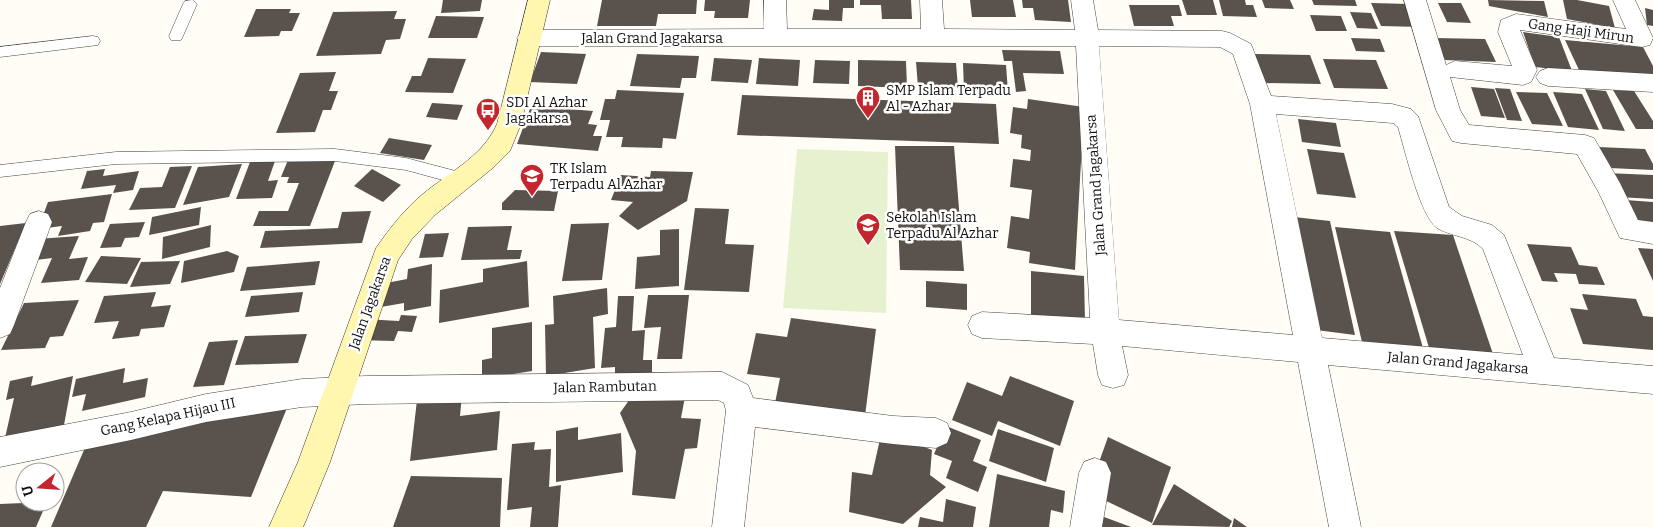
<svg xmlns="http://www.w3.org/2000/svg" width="1653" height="527" font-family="Bitter,serif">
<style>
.pitch{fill:#e6f2cf}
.building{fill:#5a524d}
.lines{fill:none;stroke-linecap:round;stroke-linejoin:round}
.lane-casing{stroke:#444;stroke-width:1}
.street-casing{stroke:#444;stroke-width:1}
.secondary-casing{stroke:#333;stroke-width:1}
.lane{fill:#fff;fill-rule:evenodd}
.street{fill:#fff;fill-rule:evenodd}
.secondary{fill:#fff6b0;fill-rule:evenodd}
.labels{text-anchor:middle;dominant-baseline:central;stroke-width:5;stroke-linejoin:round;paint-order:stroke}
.street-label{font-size:14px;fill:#111;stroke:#fff}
.poi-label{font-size:14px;fill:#111;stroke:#fff;text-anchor:start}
</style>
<rect width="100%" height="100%" fill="#fffdf5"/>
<path class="pitch" d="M797,149L888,152L886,313L783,308Z"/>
<path class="building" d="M443,0H482L480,11L441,13Z
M602,0H697L696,14H658L656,26H597Z
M705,0H750L748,18H714L715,11H704Z
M829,0H854V8H843L842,21L812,20L814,9L829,10Z
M860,0H911L912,19H882L881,5H860Z
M970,0H1013L1016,17H972Z
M1022,0H1068L1071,22L1035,20L1033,8H1023Z
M1182,0H1213L1217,15H1187Z
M1219,0H1245L1246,5H1253L1257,17L1223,16Z
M1262,0H1290L1294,9L1265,8Z
M1312,0H1355L1357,6L1314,5Z
M1488,0L1544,1L1548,17L1489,6Z
M1563,0H1577L1609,6L1615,28L1567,19Z
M1371,3L1410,4L1421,27L1381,26Z
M1438,3H1461L1471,23L1447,22Z
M1129,5H1179L1182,16H1171L1174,26H1134Z
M1645,8L1653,10V26L1647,25Z
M256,9H291L289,13H300L292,31H281L279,36L244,37Z
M397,11L394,19H406L400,39L386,40L381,54L316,56L333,12Z
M1350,12L1371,13L1378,29L1357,28Z
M1310,15L1341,16L1347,31H1316Z
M436,16L484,17L477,38H428Z
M1523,32L1559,37L1572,71L1535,67Z
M1351,38L1380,39L1385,52L1356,51Z
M1435,38L1485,39L1496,62L1445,60Z
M1565,40L1643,47L1653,66V77L1579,70Z
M1002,50L1060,51L1064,74L1023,73L1026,91L1016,92L1012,61H1004Z
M541,52L586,54L577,84L530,82Z
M637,54L699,56L696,78H682L680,88L630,86Z
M1254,54L1310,55L1321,84L1264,83Z
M428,58L466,59L453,93L405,92L412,76H421Z
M714,58L752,60L748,83L711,81Z
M759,58L800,60L798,86L756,84Z
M1323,59L1376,60L1388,89L1334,88Z
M815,60L850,61L849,84L813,83Z
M858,60L906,61L907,88L858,86Z
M916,62L956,63L958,88L918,87Z
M963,63L1006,65L1008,92L964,90Z
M336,72L329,91H338L331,110H323L315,132L276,133L300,73Z
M1471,87L1494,89L1505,118L1481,116Z
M1495,88L1510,89L1522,121L1507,120Z
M1585,89L1606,91L1625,131L1603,129Z
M617,90L684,93L676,139L663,138L662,148L621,147L623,137H606L610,120H600L605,99H615Z
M1613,90L1634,91L1653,121V129H1636Z
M1516,92L1547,93L1563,126L1532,124Z
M1553,92L1582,94L1599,130L1568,127Z
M742,95L996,104L999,144L737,135Z
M1028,99L1084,107L1075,270L1029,263L1030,252L1007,248L1011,216L1029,219L1032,190L1010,187L1013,159L1030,161L1031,150L1021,148L1022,135L1010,133L1013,107L1027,109Z
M432,103L463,105L457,120L426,117Z
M531,106L593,111L588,124L597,125L593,136H602L598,151L517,144Z
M1298,119L1336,123L1341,147L1302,142Z
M389,138L432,145L424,160L380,153Z
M895,146H954L964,271L900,270Z
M1598,147L1645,149L1653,164V170L1609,168Z
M1307,149L1344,153L1356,198L1317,194Z
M288,160L335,161L310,226H253L259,211H288L299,183H287L289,177H281Z
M275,161L268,181L278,180L272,198L236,199L250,162Z
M242,164L229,197L183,205L198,167Z
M192,166L175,208L129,210L140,188L162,187L170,167Z
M105,169L103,176L139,171L133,190L113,193L116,185L81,189L87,171Z
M372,169L401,185L383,202L354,186Z
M651,171L693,172L687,201L638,230L619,216L633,202L611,200L621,175L650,177Z
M1606,173L1653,175V199L1619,197Z
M515,190L558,191L554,211L502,210V203Z
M112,194L104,222L93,223L90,231L58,236L62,226L38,229L48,202Z
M1625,200L1653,202V231L1638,229Z
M201,207L199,225L149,235L152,217Z
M695,208L729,209L725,244L754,245L749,292L684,290Z
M371,211L362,243L260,248L265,231L338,228L342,212Z
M1294,217L1330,221L1355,335L1316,330Z
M145,222L139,237L125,238L121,247L100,248L110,224Z
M26,223L0,284V226Z
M609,223L602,280L562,281L571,224Z
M211,225L210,247L162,259L163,237Z
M512,226L507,250H522L520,259L461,260L468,227Z
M1335,227L1390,232L1423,348L1362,342Z
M679,229V286L635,289L637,257L660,255V230Z
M1394,231L1453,235L1494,357L1430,351Z
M449,233L443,257L419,258L425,234Z
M79,236L69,259L88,257L79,280L41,283L52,258L28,261L37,239Z
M1527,244L1571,247L1579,265L1597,267L1605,285L1579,284L1576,274L1554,273L1558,282L1542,281Z
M1638,248L1653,249V281Z
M227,251L239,256L234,272L181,283L184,261Z
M101,256L141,258L127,284L85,282Z
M180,261L170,284L130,287L141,262Z
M320,261L315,285L240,291L247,267Z
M527,261L529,307L439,323L440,290L483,282V269Z
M432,264L431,306L404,311V303L375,308L376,285L407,279L408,269Z
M1031,271L1084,276L1085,322L1031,315Z
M926,281L967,284V310L926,307Z
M607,288L608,314L593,317L595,368L546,376L545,325L554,324L553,296Z
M156,292L151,307L171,305L164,327L141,329L139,336L112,339L119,321L94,323L104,296Z
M303,292L299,312L245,317L251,296Z
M1582,294L1636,299L1643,316L1653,317V350L1583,344L1570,308L1588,310Z
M648,295H689L682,359H657L661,327L644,328Z
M618,296H634L632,331L645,330L643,360H652V374L615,375V367L601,368L605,328L616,327Z
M79,300L63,336L50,337L45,348L1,350L24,303Z
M401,315L417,316L412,332L398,331L394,341L356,340L363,319L399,321Z
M791,318L876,329L865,416L775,403L780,378L747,374L756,333L787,337Z
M532,322V371L482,379V360L492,358V328Z
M307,334L298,363L235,365L245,336Z
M238,340L224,385L193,387L209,342Z
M125,368L123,383L148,378L145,397L82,411L86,394L72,397L76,379Z
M33,376L31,386L73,376L64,425L5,438L14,398L6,400L10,381Z
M1010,376L1074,401L1060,446L998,421L992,436L952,420L967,382L1002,396Z
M462,395L460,416L500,411L497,450L410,461L417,400Z
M632,396L685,397L681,418L701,419L697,448L685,449L675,499L632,495L636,451L620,413Z
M287,408L251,497L163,491L146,527H51L90,436Z
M946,426L981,440L973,461L987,467L978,492L946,478L952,461L934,454Z
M578,427V440L621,433L623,472L556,482V431Z
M998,429L1054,448L1046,482L989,461Z
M882,430L932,450L930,475L946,487L903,524L849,512L852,472L872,475Z
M1108,437L1171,467L1152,523L1098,497V465Z
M535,442L534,450L551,449L549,487L561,485L558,527H530L532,507L507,510L512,444Z
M997,474L1065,491L1063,513L1051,510L1049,527H989Z
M411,476L502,478L500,527H393Z
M1174,484L1232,521L1229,527L1152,525Z
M946,499L976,507L973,527H918L920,517L943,522Z
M47,502L36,527H0V504Z
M1096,514L1131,527H1093Z
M1234,518L1247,527H1232Z"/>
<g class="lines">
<defs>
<path id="lane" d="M193,0L197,4L183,36L181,40H171L169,36L183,4L185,1Z
M93,36L98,37L100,41L98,45L0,57V47Z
M335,149L406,158L467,174L469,179L467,184L461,185L406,170L335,161L116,164L0,177V165L116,152Z"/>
<path id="street" d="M764,0H786L787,29H921L920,0H942L944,29L1075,30L1071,0H1093L1098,30L1222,31L1230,33L1251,44L1271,96L1392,104L1411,109L1418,116L1449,207L1462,216L1492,225L1504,235L1554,358L1653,366V394L1328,365L1361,527H1329L1298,362L1122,346L1128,375L1124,385L1113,388L1102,385L1098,375L1093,344L982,338L972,334L968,325L972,316L982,312L1090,318L1076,46H529L521,44L517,38L521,32L529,30L764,29ZM1099,46L1220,47L1233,54L1250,104L1293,335L1119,320ZM1276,114L1393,123L1398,127C1405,150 1420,216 1437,228C1452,237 1471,236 1483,249L1523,355L1322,338Z
M1404,0H1426L1446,65L1455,61L1512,66L1498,32L1501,20L1516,14L1626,29L1613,0H1635L1653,38L1650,45L1642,47L1520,30L1537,70L1531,82L1523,85L1450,77L1460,110L1469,125L1585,135L1594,138L1620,183L1638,220L1653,222V244L1620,238L1599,193L1577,154L1461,143L1452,141L1436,110Z
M1548,68L1653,74V92L1548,86L1540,83L1536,77L1540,71Z
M39,211L48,214L52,222L14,325L10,334L0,338V288L26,222L30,214Z
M722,372L748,385L753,398L893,416L936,418L947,423L951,433L947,443L936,448L893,444L755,427L744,527H712L726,411L724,403L718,400L366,404L302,407L206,422L131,440L0,467V437L131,412L206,394L302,379L366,376Z
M1095,458L1106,462L1111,473L1102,527H1070L1079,473L1084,462Z"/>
<path id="secondary" d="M528,0H550L521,124L510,151L494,167L435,215L412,239L398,260L330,462L307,518L303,527H269L298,462L376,248C388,231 400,215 416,200C443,175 482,159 497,124Z"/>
</defs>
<use href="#lane" class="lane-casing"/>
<use href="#street" class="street-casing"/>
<use href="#secondary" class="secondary-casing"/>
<use href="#lane" class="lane"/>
<use href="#street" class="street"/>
<use href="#secondary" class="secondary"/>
</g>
<defs>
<symbol id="building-pin" viewBox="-11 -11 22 30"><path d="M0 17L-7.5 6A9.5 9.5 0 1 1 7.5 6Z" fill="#c4262e" stroke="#fff"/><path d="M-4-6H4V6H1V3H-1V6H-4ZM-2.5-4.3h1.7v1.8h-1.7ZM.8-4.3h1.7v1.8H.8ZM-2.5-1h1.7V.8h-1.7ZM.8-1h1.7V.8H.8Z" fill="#fff"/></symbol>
<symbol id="bus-pin" viewBox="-11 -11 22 30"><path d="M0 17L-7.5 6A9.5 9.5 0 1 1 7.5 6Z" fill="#c4262e" stroke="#fff"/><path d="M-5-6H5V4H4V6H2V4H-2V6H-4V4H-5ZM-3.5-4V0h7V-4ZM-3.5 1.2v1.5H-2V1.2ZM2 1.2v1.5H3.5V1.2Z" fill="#fff"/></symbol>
<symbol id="school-pin" viewBox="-11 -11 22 30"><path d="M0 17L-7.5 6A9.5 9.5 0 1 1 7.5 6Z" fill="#c4262e" stroke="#fff"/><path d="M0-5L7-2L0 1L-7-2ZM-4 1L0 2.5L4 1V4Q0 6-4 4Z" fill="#fff"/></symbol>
</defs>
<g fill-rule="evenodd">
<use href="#building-pin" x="854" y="84" width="28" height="38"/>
<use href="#bus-pin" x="474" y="96" width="28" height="38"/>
<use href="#school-pin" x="518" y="162" width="28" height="38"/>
<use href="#school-pin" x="854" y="211" width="28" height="38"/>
</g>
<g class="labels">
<g class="street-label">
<text transform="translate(1581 31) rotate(8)">Gang Haji Mirun</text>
<text x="652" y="38">Jalan Grand Jagakarsa</text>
<text transform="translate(1096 185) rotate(-94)">Jalan Grand Jagakarsa</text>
<text transform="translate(370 303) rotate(-70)">Jalan Jagakarsa</text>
<text transform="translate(1458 363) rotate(5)">Jalan Grand Jagakarsa</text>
<text transform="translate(605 387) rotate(-1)">Jalan Rambutan</text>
<text transform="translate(168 417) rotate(-12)">Gang Kelapa Hijau III</text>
</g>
<g class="poi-label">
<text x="886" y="90">SMP Islam Terpadu<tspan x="886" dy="16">Al - Azhar</tspan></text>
<text x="506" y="102">SDI Al Azhar<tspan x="506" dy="16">Jagakarsa</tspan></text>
<text x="550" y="168">TK Islam<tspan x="550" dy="16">Terpadu Al Azhar</tspan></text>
<text x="886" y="217">Sekolah Islam<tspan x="886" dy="16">Terpadu Al Azhar</tspan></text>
</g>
</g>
<g transform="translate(40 487) rotate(253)"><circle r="24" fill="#ffffff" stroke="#a0a0a0"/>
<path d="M0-4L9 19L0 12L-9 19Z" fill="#c4262e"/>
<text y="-8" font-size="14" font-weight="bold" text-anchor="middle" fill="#111111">U</text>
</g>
</svg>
